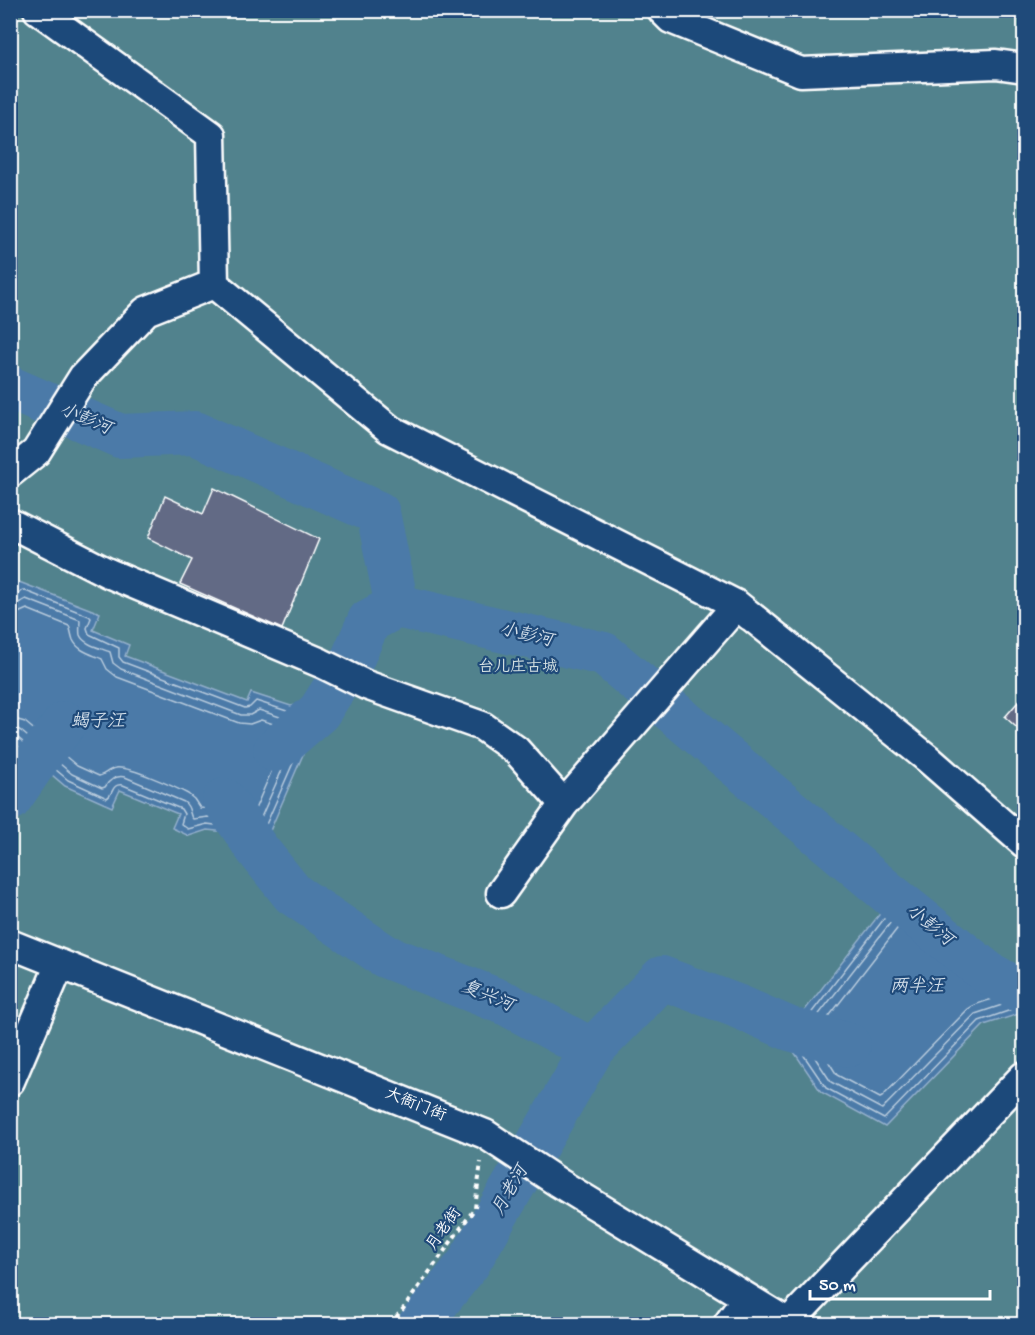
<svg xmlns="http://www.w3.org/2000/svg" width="1035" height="1335" font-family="'Gochi Hand','LXGW WenKai TC',sans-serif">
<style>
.green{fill:#51828d;stroke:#a8c0c6;stroke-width:1.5}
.water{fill:#4b7aa8;stroke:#93afcb;stroke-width:1.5}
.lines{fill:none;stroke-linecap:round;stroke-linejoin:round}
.shore{stroke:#b7cadc;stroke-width:1.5}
.river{stroke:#4b7aa8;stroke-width:44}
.building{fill:#626a85;stroke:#fff;stroke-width:1.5}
.minor-casing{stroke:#fff;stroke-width:33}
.path{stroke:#fff;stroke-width:4;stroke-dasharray:4.5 4.5;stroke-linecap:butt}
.minor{stroke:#1f4a7a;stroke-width:28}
.labels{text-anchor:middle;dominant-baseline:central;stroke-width:4.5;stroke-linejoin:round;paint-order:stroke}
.park-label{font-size:16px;fill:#d4e0e2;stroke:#1f4a7a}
.street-label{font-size:16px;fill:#fff;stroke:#1f4a7a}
.water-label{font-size:18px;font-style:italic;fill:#d2dee9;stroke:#1f4a7a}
</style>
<rect width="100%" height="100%" fill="#2c507c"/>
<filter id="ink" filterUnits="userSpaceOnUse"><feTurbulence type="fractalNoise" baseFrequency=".0167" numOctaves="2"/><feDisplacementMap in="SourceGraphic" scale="12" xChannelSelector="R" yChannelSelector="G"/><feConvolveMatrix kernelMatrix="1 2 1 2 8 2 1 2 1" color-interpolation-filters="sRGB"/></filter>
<g filter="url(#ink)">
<path class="green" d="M11,11H1024V1324H11Z"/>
<path class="water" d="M19,582L100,613L93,630L129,645L125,656L247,702L251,693L291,706L313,701L329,729L305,750L266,840L245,860L236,833L207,830L189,836L172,828L178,814L120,790L112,807L65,786L11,740V595Z
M903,884L1000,956L1024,970V1001L1019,1014L984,1025L885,1127L821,1092L784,1037Z"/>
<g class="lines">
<path class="shore" d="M10,597L16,596L21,591L23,590L89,616L91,618L87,628L89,634L119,648V657L123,662L245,708L250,707L256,701L290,712L310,709L321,727L300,747L261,836L249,847L246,845L242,831L238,828L207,824L188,829L181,824L184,814L181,809L123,785C111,783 114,794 107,798L68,780L17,737L10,736
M10,605L17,604L26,599L80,620C80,624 79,630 80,635C84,645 101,648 110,652L113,663L121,669L241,715H250L259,710L289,720L305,717L311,726L293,745L255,831L252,833L250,832L245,823L238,820L208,817L193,819C188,814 192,808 184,802L125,777C116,775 110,779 105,787L102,788L72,774L21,731L16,728H10
M10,614L18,613L27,609L69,626C71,630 71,635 73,640C78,651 91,654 102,659L107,669L117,677L239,723L250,724L261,720L289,729L291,732L284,742L253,814L250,815L238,811L200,808L194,799L188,794C175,787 129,766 116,768C109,769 104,775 99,776L77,766L25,722L18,720L10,719
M907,916L987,974L1006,986L1008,989C998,1002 981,999 968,1009L882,1097L880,1098L837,1075L813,1037Z
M1024,975L1020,974L997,961L907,894L904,893L792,1038L826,1088L884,1119L979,1021L1014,1009L1019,1002L1024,1001
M1024,982C1002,981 930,920 908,904H905L802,1036V1038L831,1082L882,1109L975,1014L1008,1003L1015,995L1024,993"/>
<path class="river" d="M10,388L120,436L195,433L378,513L397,606L604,654L893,897L988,973L1024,993
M275,750L319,712L352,660L369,621L397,606
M10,799L36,761L65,723
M224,800L257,849L293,894L385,956L507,1004L592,1050L662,978L737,1006L790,1029L849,1045
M420,1324L468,1264L592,1050"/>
</g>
<path class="building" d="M214,488L319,539L282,629L180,584L192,560L148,538L165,496L203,514Z
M1024,695V734L1005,717Z"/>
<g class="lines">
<defs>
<path id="minor" d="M38,10L211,135L214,284L389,429L737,605L927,758L1024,843
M662,10L671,19L801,72L996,64L1024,68
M10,473L36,452L83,377L146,311L214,284
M10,523L108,573L321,663L366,685L482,726L516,750L564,804
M501,893L564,804L737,605L750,616
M10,944L485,1134L559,1183L790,1324
M10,1081L60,964
M788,1323L1024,1076
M728,1324L747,1298"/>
</defs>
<use href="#minor" class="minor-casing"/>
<path class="path" d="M390,1324L403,1309L475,1208L481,1162"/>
<use href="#minor" class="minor"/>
</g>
</g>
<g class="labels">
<g class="park-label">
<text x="518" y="668">台儿庄古城</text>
</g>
<g class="street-label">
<text transform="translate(415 1106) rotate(22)">大衙门街</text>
<text transform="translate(445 1230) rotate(-55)">月老街</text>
</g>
<g class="water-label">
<text transform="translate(85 420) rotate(23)">小彭河</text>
<text transform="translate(526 636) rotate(13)">小彭河</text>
<text x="98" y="722">蝎子汪</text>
<text transform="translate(929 926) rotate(39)">小彭河</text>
<text x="917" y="987">两半汪</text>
<text transform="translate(487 997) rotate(23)">复兴河</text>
<text transform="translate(511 1191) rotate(-60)">月老河</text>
</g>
</g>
<rect width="1035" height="1335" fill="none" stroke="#1f4a7a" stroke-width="36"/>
<rect x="18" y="18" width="999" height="1299" fill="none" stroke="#fff" stroke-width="2" filter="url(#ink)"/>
<path d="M810 1290v9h180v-9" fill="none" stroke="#ffffff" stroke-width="3"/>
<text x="819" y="1290" font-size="18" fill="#ffffff" stroke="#1f4a7a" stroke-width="4.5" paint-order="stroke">50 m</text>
</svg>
